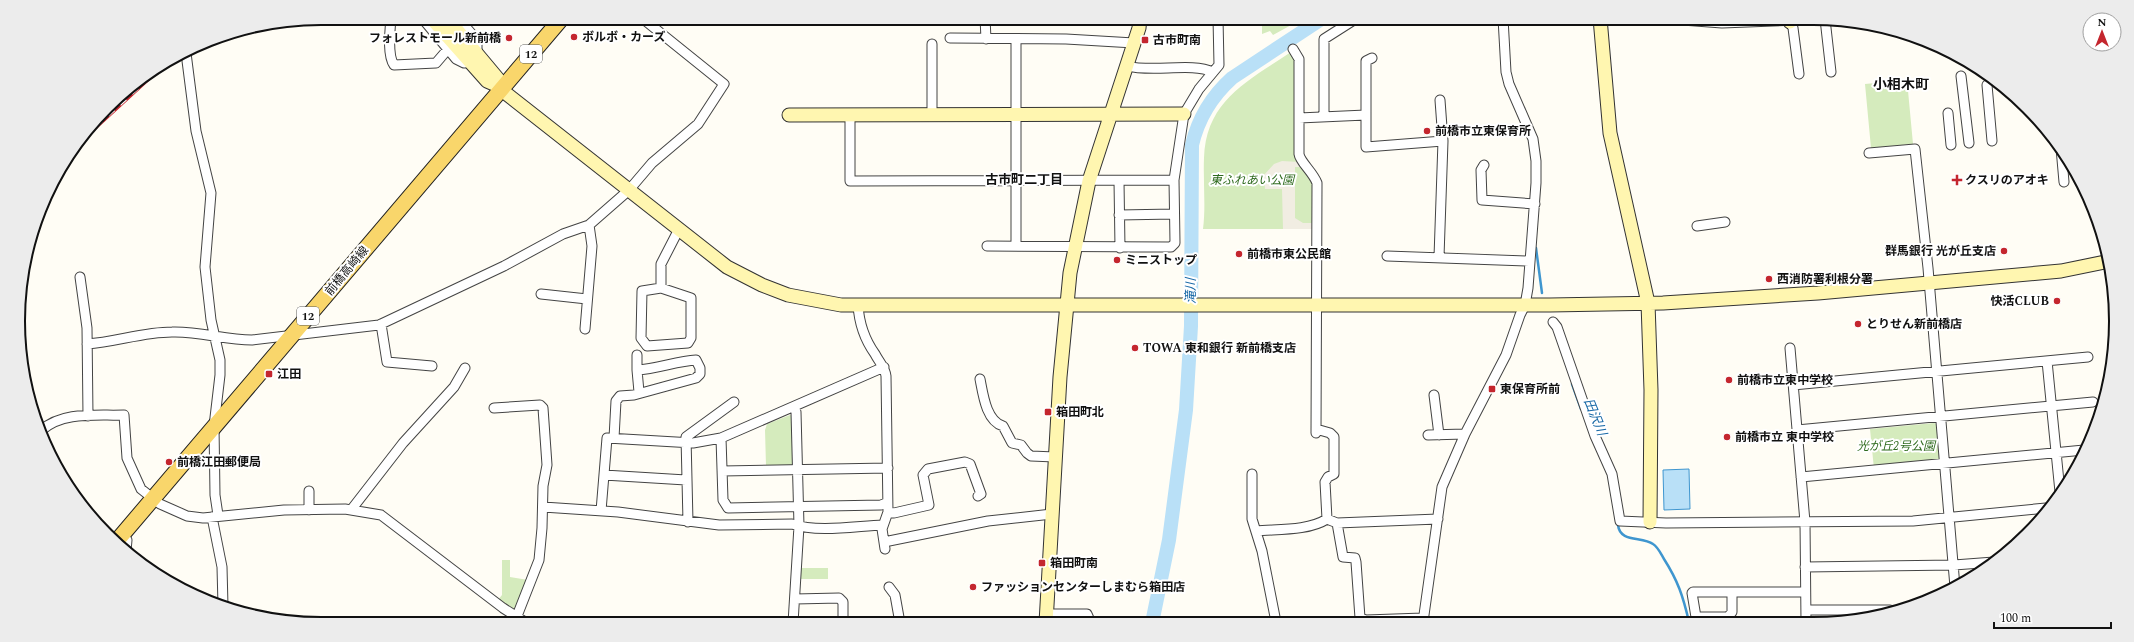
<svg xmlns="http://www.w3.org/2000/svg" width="2134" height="642" font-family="Spectral,'Noto Sans JP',serif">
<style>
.green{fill:#d5ebbd}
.plaza{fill:#f1ede2}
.water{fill:#b9e0f7;stroke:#3f96cf}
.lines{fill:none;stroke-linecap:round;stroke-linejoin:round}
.stream{stroke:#3f96cf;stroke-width:2.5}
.river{stroke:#b9e0f7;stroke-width:14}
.street-casing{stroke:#444;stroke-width:11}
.secondary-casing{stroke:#333;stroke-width:15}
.primary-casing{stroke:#222;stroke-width:17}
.street{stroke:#fff;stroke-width:9}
.secondary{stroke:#fff6b0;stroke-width:13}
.primary{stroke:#f9d66b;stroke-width:15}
.rail-casing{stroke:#c4262e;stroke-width:4}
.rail{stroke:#fff;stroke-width:2.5;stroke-dasharray:8;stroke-linecap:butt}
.poi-dot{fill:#c4262e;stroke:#fff;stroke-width:1.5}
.labels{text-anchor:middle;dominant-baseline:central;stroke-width:4;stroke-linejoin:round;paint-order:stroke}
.shield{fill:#fff;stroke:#585858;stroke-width:1}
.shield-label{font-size:11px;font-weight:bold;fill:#111}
.poi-label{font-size:12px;font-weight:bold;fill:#111;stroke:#fff;text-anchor:start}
.park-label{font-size:12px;font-style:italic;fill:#2f6b1f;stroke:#fff}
.street-label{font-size:12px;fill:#111;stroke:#fff}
.neighbourhood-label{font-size:13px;font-weight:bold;fill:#111;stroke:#fff}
.water-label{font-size:13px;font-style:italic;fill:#1768a6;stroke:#fff}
.quarter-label{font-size:14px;font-weight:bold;fill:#111;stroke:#fff}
.rim{fill:none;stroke:#111;stroke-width:2}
</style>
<rect width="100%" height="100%" fill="#fffdf5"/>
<path class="green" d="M1269,18H1304L1273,35L1270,31L1262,34V24H1269Z
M1291,52L1296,60V154L1313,183V229H1203C1206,206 1203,182 1204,158C1206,100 1248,81 1291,52Z
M1907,80L1913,144L1871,148L1865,84Z
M790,415L793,416L794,464L790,467H767L766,466L765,430L767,424Z
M1934,423L1939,425L1942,459L1874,469L1870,429Z
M502,560H510V577L528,580L515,611L498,600L502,595Z
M800,568H828V579H800Z"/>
<path class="plaza" d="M1282,161L1299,162L1304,167H1295V218L1303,223H1312L1313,229H1283L1282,189H1265L1264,175L1274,164Z"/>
<path class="water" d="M1689,469L1690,509L1664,510L1663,470Z"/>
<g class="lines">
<path class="stream" d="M1536,248L1542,293
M1572,384L1581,409
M1618,525C1620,543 1642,536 1653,544C1658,547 1661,554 1664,559C1678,581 1683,596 1689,622"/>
<path class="river" d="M1152,623L1169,540L1186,410L1191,326L1192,145C1198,119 1212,96 1232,78L1323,18"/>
<defs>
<path id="street" d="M391,18C390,30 387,55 394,65L436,63L448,49
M422,18L456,59L464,63L469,62
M458,18L477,40V54
M985,18L986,39
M1656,18L1722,23L1825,19
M1825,19L1831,72
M1790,22L1793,28L1799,74
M950,38L1066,39L1134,43
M1016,39V246
M932,44V115
M1293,49L1299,59V154C1300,162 1313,172 1317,183L1316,433
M186,53L196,131L211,193L205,267L211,320L220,360V375L214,426L215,495L218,515
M1372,58L1366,61V147L1443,141
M1127,66C1153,73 1191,62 1213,72
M1961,76L1969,143
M1987,85L1992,141
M1948,113L1951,145
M850,115V181L1174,180
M1324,116V39L1357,18
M1299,118L1366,115
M2061,148L2064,182
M1869,153L1915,149L1928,268L1955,587
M1484,165L1481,170L1482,200L1535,204
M1119,181L1120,248
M1119,215L1174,214
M1697,226L1725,222
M987,246L1171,247L1175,243L1174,180L1184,114L1199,89L1219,65L1218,18
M1387,256L1529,261
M1439,257L1443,141L1440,100
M80,277L87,328L88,416
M661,288L642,291L641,338L647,346L688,343L691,338V298L661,288V264L679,229
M541,294L587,299
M858,305C859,322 865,340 875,354C879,362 885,367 886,376L888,512L882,529L885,549
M1553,322L1557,327L1595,436L1612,474L1620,521L1666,523L1913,521L2046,508
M381,324L387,362L432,366
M585,329L592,246L589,225
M87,344C116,342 143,332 172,332C199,331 225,340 252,340L379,325L504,266L563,234L589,225L629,190L652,163L698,124L724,84L642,18
M1790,348L1805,522L1806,622
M637,355V370
M2047,361L2060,492
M980,379C983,394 986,421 1003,426L1012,443L1021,445L1027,453L1031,456L1055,457
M1793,385L2088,357
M1434,395L1439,435
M494,408L540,405L543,408L547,465L543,486L542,528L539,560L517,616
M1316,429L1330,433L1334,437V474L1328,477L1325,482L1327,519
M42,430C63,411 97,416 124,415L127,458L141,489L160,504L187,516L203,518L284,510L345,509L381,515L503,608L528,624
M1797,430L2093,402
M1428,435L1465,434
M614,438L616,401L620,396L634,395L696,378L700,374V368L696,360C677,361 657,369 637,370L639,392
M721,438L723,500L728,508L881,505L886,503
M722,471L888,468
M1252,474V519L1262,551L1276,622
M604,475L686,480
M1801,477L2084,450
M309,491V510
M543,507L618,512L719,525L792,524C818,533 856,526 883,525
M351,510L403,443L454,387L465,368
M601,511L607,438L693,443L721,438L884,367
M888,512L894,513L929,505L923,475L928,469L965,462L970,464L981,494L978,496
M212,517L222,567L223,606
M688,522L686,437L734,402
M1337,523L1343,557L1355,558L1356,562L1360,618L1366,620L1423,618
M1256,531C1278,529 1308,531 1327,519L1337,523L1438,519
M123,534L127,540L126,551
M884,542L988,521L1052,514
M1805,567L1954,565L1994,562
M889,587L895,595L900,623
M1732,592V612L1728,617H1696L1692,593L1693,592H1805
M795,599L839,598L843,602V623
M1806,610H1890
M1047,614H1087L1091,623
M1423,622L1442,487L1465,434L1506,355L1520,315L1525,305L1528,288L1536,183V161L1533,139L1509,84L1506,72L1503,18
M793,623L799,526L796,412L794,407"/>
<path id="secondary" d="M431,18L487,81L494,84L727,267L762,285L788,295L841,305H1550L1663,303L1818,293L2061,271L2110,261
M447,18L498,79L501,90
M1600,18L1610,133L1648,303L1651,390L1650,522
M1790,18V22
M789,115L1184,114
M1046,623L1060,377L1070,273L1089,181L1139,28L1140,18"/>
<path id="primary" d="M116,542L562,18"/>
</defs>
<use href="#street" class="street-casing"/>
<use href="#secondary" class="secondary-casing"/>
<use href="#primary" class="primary-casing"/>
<use href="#street" class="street"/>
<use href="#secondary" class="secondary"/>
<use href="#primary" class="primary"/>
<defs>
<path id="rail" d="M73,148L158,70"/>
</defs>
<use href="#rail" class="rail-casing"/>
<use href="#rail" class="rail"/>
</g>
<g class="poi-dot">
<circle cx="574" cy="37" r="4"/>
<circle cx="509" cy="38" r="4"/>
<rect x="1141" y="36" width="8" height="8" rx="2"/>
<circle cx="1427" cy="131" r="4"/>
<path d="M1955 174h4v4h4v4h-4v4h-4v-4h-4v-4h4z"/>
<circle cx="2004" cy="251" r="4"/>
<circle cx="1239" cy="254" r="4"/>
<circle cx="1117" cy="260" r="4"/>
<circle cx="1769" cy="279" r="4"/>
<circle cx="2057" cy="301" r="4"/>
<circle cx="1858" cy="324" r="4"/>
<circle cx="1135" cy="348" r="4"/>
<rect x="265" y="370" width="8" height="8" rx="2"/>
<circle cx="1729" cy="380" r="4"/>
<rect x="1488" y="385" width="8" height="8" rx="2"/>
<rect x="1044" y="408" width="8" height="8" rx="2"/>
<circle cx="1727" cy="437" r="4"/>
<circle cx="169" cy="462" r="4"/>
<rect x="1038" y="559" width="8" height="8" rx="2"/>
<circle cx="973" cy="587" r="4"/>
</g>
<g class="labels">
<g class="shield">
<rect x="520" y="45" width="22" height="18" rx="3"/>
<rect x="297" y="307" width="22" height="18" rx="3"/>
</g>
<g class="shield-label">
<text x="531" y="54">12</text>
<text x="308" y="316">12</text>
</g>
<g class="poi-label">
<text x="582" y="37">ボルボ・カーズ</text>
<text x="501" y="38" text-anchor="end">フォレストモール新前橋</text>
<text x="1153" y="40">古市町南</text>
<text x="1435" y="131">前橋市立東保育所</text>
<text x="1965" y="180">クスリのアオキ</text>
<text x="1996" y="251" text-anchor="end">群馬銀行 光が丘支店</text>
<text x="1247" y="254">前橋市東公民館</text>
<text x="1125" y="260">ミニストップ</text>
<text x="1777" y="279">西消防署利根分署</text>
<text x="2049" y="301" text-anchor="end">快活CLUB</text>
<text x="1866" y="324">とりせん新前橋店</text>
<text x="1143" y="348">TOWA 東和銀行 新前橋支店</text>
<text x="277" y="374">江田</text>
<text x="1737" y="380">前橋市立東中学校</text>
<text x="1500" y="389">東保育所前</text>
<text x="1056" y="412">箱田町北</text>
<text x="1735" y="437">前橋市立 東中学校</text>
<text x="177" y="462">前橋江田郵便局</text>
<text x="1050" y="563">箱田町南</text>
<text x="981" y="587">ファッションセンターしまむら箱田店</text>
</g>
<g class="park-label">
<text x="1252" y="180">東ふれあい公園</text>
<text x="1896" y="446">光が丘2号公園</text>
</g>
<g class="street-label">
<text transform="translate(347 271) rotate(-50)">前橋高崎線</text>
</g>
<g class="neighbourhood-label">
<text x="1024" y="180">古市町二丁目</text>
</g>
<g class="water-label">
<text transform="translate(1191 291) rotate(-90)">滝川</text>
<text transform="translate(1595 417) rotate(68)">田沢川</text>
</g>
<g class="quarter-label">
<text x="1901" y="84">小相木町</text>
</g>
</g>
<path d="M0 0H2134V642H0ZM321 25H1813A296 296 0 0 1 2109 321V321A296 296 0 0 1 1813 617H321A296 296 0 0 1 25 321V321A296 296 0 0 1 321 25Z" fill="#ececec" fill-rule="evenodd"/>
<path class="rim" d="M321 25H1813A296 296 0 0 1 2109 321V321A296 296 0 0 1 1813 617H321A296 296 0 0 1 25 321V321A296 296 0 0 1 321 25Z"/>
<g transform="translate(2102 32)"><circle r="19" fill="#ffffff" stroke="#a0a0a0"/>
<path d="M0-3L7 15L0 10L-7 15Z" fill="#c4262e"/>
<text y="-6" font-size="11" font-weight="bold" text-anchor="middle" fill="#111111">N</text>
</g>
<path d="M1994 622v6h117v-6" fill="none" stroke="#111111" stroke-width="2"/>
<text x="2000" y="622" font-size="12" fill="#111111" stroke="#ffffff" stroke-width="3" paint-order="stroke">100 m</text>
</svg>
